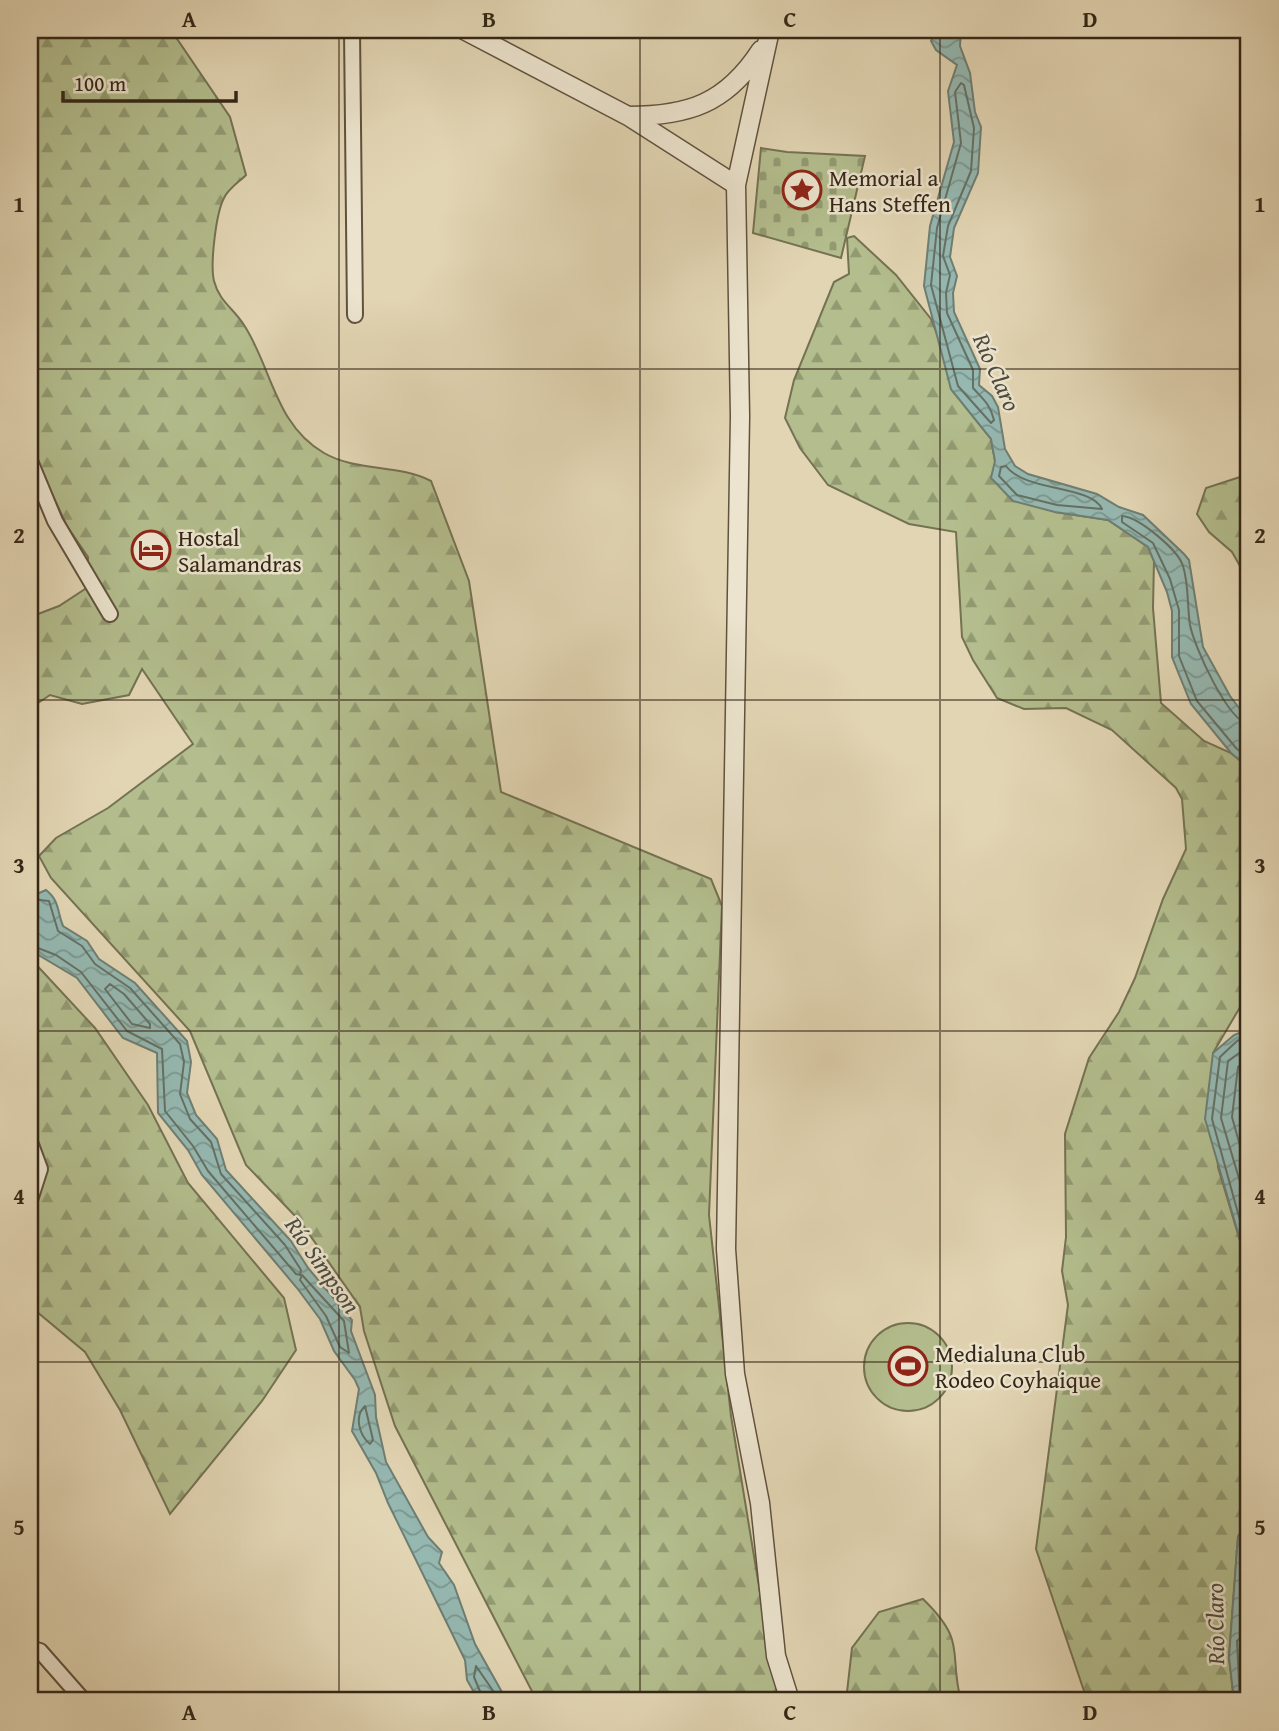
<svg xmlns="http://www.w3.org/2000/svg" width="1279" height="1731" font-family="'Gentium Book Plus',serif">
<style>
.forest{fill:url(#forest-firs);stroke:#747252;stroke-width:2}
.cemetery{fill:url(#cemetery-stones);stroke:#747252;stroke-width:2}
.green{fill:#b3bd8d;stroke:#747252;stroke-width:2}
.water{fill:url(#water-waves);stroke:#6e7e73;stroke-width:2}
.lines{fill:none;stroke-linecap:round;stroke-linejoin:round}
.shore{stroke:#647064;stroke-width:2}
.minor-casing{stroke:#60523e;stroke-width:18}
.tertiary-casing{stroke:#60523e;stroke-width:21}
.minor{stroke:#ece4ce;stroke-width:14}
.tertiary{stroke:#ece4ce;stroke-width:18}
.grid{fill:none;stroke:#342717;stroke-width:2;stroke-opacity:0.55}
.labels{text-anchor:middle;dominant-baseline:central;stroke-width:5;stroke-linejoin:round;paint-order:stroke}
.poi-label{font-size:23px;fill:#342717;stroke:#ece4ce;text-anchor:start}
.water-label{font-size:24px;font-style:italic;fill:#4c4b3e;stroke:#ece4ce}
.neatline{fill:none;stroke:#342717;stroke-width:2.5}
.grid-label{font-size:23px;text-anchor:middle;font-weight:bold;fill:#342717}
</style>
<defs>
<pattern id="forest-firs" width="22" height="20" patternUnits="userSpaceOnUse" patternTransform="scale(1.75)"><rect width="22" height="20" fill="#b3bd8d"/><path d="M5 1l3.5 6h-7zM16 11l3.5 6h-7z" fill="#929a72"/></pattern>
<pattern id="cemetery-stones" width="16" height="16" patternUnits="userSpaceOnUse" patternTransform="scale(1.75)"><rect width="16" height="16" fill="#b3bd8d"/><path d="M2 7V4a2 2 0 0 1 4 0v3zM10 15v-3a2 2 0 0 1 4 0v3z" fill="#929a72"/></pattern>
<pattern id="water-waves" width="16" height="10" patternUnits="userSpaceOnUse" patternTransform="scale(1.75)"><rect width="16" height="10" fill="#95b8b1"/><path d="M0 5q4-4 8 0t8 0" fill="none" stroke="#7a968f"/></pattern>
</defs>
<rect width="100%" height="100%" fill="#e2d5b3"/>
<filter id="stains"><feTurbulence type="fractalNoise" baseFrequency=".00286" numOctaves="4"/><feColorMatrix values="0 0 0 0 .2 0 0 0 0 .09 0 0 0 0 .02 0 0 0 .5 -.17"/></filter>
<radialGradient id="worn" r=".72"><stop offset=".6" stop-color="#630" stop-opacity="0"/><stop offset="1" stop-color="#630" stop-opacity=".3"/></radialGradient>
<path class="forest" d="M30,30H171L230,117L246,175C239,182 228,189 224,198C216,213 210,264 214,281C219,301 234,309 244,325C272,368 275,425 324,453C357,472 398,464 431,481L469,581L501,792L711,879L722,906L709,1215L731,1416L773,1672L787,1701H537L395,1426L364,1331L360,1307L300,1221L246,1165L190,1031L51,878L39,856L56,838L108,808L193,744L142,669L129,695L82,704L50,695L35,705L30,744V617L59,606L88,587V557L67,526L30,447Z
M854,236L896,275L931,319L944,352L951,389L991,439L995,461L1055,512L1108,520L1148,547L1154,561L1153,608L1161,703L1204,741L1231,753L1249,768V992L1213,1053L1218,1167L1249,1271V1520L1238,1537L1229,1657L1234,1701H1084L1085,1694L1036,1549L1068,1305L1062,1271L1066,1237L1065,1134L1089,1058L1119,1012L1135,978L1163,899L1186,849L1182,799L1176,788L1112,730L1066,708L1024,709L997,698L973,660L962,637L956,532L909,524L828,485L800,448L785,418L794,380L834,282L849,274L847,238Z
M1249,470V582L1232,552L1209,532L1197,514L1206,488L1243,476Z
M30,958L95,1028L148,1105L188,1183L284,1298L296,1350L262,1401L170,1514L120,1410L85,1352L30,1306Z
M923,1599C968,1643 948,1651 961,1701H846L852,1648L879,1612Z"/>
<path class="cemetery" d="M761,148L787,152L865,156L841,258L753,233Z"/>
<path class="green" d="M864 1367a44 44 0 1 1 88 0a44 44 0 1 1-88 0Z"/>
<path class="water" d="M936,30H961L960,46L970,73L975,112L981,127L978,173L954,228L950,257L957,276L953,293L954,312L980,369L979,385L992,396L998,407L1005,449L1015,466L1028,474L1097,494L1119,507L1143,515L1184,554L1189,560L1203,647L1230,696L1249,721V768L1231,753L1191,704L1172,657V611L1167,592L1148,547L1108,520L1055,512L1013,501L991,478L995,461L991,439L951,389L924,286L930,226L954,142L948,91L957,65L936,50L931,41Z
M46,890C60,901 57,912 63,926L87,941L99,959L135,983L187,1041L191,1062L187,1093L196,1115L217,1139L226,1170L291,1241L308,1268L352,1320L351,1331L375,1395L376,1417L386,1462L428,1537L442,1552L439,1563L454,1585L475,1644L507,1701H479L467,1680L465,1660L388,1503L376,1473L352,1431L359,1389L355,1380L334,1351L320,1319L297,1288L202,1175L188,1150L158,1113L157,1053L123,1038L77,978L30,950V892L37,894Z
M1249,1029V1271L1205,1119L1213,1053L1234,1035Z
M1249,1520V1592L1243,1602L1249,1648V1701H1234L1229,1657L1238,1536Z"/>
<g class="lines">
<path class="shore" d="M961,83L964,85L974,128L971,171L948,226L943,256L950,275L946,293L947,313L973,370V388C983,399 990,404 994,420L991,423L958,386L931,285L937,228L961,143L955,92Z
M1006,466C1025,492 1092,485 1102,509L1057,505L1017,495L999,476L1001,467Z
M1249,724C1228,722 1194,646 1190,625C1187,606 1189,585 1183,566C1178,550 1139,517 1122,516V522L1153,543L1170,579L1179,610V656L1197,701L1236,748L1249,759
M30,899L49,901L58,931L82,946L95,964L130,988L180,1044L184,1062L180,1094L190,1119L211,1142L221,1174L285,1245L301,1270L300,1275L296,1274L208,1171L193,1146L165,1111L162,1049L127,1031L81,972L56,955L30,945
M110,984L124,994L150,1024V1028L132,1024L105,989Z
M1249,1036L1237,1041L1220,1057L1212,1119L1249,1253
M1249,1046L1228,1061L1221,1118L1249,1212
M1249,1057L1238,1067L1232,1117L1249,1178
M302,1275L344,1321L349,1353L340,1347L326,1316L300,1280Z
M365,1406L373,1440L370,1444C359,1435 354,1416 365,1406Z
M484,1701L474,1677L476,1666L500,1701
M1240,1701L1237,1641L1240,1638L1249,1640"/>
<defs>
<path id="minor" d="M352,30L355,315
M30,461L55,521L110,614
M30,1142L40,1169L30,1200
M30,1648L40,1651L84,1701"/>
<path id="tertiary" d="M464,30L628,116L736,185
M770,30L736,185L740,416L726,1249L735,1374L760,1503L776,1656L790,1701
M628,116C688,116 726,104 761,50"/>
</defs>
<use href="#minor" class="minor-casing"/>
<use href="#tertiary" class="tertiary-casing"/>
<use href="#minor" class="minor"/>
<use href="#tertiary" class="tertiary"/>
</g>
<path class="grid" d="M339,30V1701M640,30V1701M940,30V1701M30,369H1249M30,700H1249M30,1031H1249M30,1362H1249"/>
<defs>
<symbol id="sight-ring" viewBox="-11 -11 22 22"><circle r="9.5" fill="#ece4ce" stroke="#8f2418" stroke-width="1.5"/><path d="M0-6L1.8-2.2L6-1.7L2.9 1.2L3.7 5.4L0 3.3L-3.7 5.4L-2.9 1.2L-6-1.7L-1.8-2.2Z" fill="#8f2418"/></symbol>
<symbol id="hotel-ring" viewBox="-11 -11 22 22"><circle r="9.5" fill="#ece4ce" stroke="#8f2418" stroke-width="1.5"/><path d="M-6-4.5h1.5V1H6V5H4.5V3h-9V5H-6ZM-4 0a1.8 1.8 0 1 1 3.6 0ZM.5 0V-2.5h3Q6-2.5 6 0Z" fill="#8f2418"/></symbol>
<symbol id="stadium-ring" viewBox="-11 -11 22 22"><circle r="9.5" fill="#ece4ce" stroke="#8f2418" stroke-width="1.5"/><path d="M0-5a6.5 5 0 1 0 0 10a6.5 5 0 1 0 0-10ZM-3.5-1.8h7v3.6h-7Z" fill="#8f2418"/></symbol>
</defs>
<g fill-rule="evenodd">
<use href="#sight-ring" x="780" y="168" width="44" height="44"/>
<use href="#hotel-ring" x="129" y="528" width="44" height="44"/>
<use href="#stadium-ring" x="886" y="1344" width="44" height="44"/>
</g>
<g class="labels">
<g class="poi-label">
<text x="829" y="177">Memorial a<tspan x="829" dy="26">Hans Steffen</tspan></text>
<text x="178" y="537">Hostal<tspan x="178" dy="26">Salamandras</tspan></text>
<text x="935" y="1353">Medialuna Club<tspan x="935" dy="26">Rodeo Coyhaique</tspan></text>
</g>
<g class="water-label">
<text transform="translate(997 372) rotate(66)">Río Claro</text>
<text transform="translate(323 1265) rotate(55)">Río Simpson</text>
<text transform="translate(1215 1624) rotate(-91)">Río Claro</text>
</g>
</g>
<rect width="1279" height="1731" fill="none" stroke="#e2d5b3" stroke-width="77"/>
<path d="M63 91v10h173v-10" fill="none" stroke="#342717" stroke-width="3.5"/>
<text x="74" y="91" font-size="21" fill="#342717" stroke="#ece4ce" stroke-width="5" paint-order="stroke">100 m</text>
<rect x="38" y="38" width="1202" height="1654" class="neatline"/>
<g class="grid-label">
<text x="189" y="27">A</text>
<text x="489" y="27">B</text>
<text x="790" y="27">C</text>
<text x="1090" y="27">D</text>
<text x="19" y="212">1</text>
<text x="1260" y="212">1</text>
<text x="19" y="543">2</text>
<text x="1260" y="543">2</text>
<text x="19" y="873">3</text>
<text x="1260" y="873">3</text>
<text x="19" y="1204">4</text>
<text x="1260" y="1204">4</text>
<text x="19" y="1535">5</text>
<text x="1260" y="1535">5</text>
<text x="189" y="1720">A</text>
<text x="489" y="1720">B</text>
<text x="790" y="1720">C</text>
<text x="1090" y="1720">D</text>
</g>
<rect width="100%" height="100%" filter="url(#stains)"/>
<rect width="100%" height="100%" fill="url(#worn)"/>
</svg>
